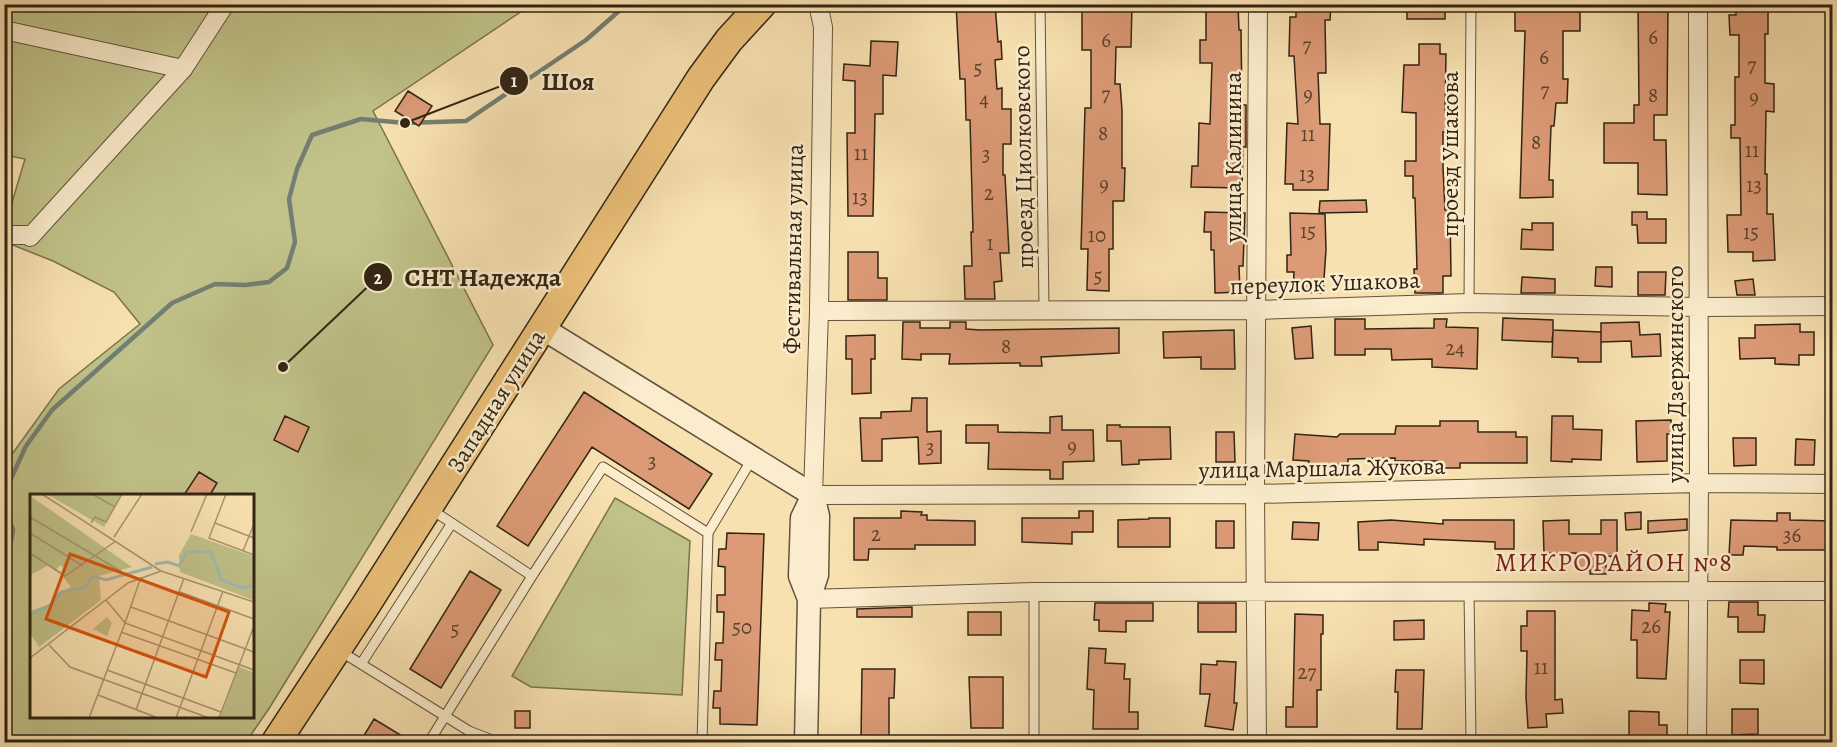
<svg xmlns="http://www.w3.org/2000/svg" width="1837" height="747" font-family="Alegreya,serif">
<style>
.green{fill:#c0c289;stroke:#79734e;stroke-width:1.5;fill-rule:evenodd}
.lines{fill:none;stroke-linecap:round;stroke-linejoin:round}
.stream{stroke:#737f73;stroke-width:4.5}
.building{fill:#dc9a76;stroke:#322413;stroke-width:1.5}
.service-casing{stroke:#64533a;stroke-width:11}
.minor-casing{stroke:#64533a;stroke-width:20}
.tertiary-casing{stroke:#64533a;stroke-width:25}
.primary-casing{stroke:#322413;stroke-width:31}
.service{stroke:#faeccc;stroke-width:9}
.minor{stroke:#faeccc;stroke-width:18}
.tertiary{stroke:#faeccc;stroke-width:22}
.primary{stroke:#ecc078;stroke-width:28}
.labels{text-anchor:middle;dominant-baseline:central;stroke-width:5;stroke-linejoin:round;paint-order:stroke}
.number-label{font-size:21px;fill:#5c422c}
.street-label{font-size:24px;fill:#322413;stroke:#faeccc}
.neighbourhood-label{font-size:26px;letter-spacing:1.5px;fill:#7a1f14;stroke:#faeccc}
.inset-river{fill:none;stroke:#9fbcb3;stroke-width:3}
.inset-road{fill:none;stroke:#a99572;stroke-width:1.5}
.view{fill:#d6540d;fill-opacity:0.15;stroke:#d6540d;stroke-width:3}
.inset-edge{fill:none;stroke:#322413;stroke-width:3}
.leader{fill:none;stroke:#322413;stroke-width:2}
.callout-dot{fill:#322413;stroke:#faeccc;stroke-width:2}
.mark-label{font-size:18px;text-anchor:middle;font-weight:bold;fill:#fff}
.callout-label{font-size:26px;text-anchor:middle;font-weight:bold;fill:#322413;stroke:#faeccc;stroke-width:5;stroke-linejoin:round;paint-order:stroke}
</style>
<rect width="100%" height="100%" fill="#f8e1b1"/>
<filter id="stains"><feTurbulence type="fractalNoise" baseFrequency=".00333" numOctaves="4"/><feColorMatrix values="0 0 0 0 .2 0 0 0 0 .09 0 0 0 0 .02 0 0 0 .5 -.17"/></filter>
<radialGradient id="worn" r=".72"><stop offset=".6" stop-color="#630" stop-opacity="0"/><stop offset="1" stop-color="#630" stop-opacity=".3"/></radialGradient>
<path class="green" d="M4,5H531L373,111L493,345L270,707L246,742H5V464L59,389L140,324L114,292L53,261L5,242V226L25,159L5,155ZM32,495H252V716H32Z
M615,498L690,541L682,695L531,687L512,676Z"/>
<g class="lines">
<path class="stream" d="M4,494L26,446L52,410L172,303L215,284L245,285L269,282L287,268L295,242L289,199L297,169L312,135L361,119L405,123L466,121L586,40L627,4
M4,506L13,530L7,563L4,566"/>
</g>
<path class="building" d="M956,4H995L998,42L1001,41L1002,59L995,60L997,89L1002,88V109H1011V144H1003V175H1005L1009,253H1000L1002,281L994,282L995,299H965L964,266H972L971,232H973L970,120H966L965,79H960Z
M1082,4H1132L1131,47H1116L1115,84H1120L1122,110V168H1125L1124,201H1113V249H1109V291L1087,290L1088,249H1081L1085,108H1091V50H1082Z
M1206,4H1238L1239,30H1241L1242,105H1246V147H1243L1242,188L1191,187L1192,166H1198L1199,123L1210,124L1212,63H1200V40H1206Z
M1296,4H1331L1330,20H1325L1326,73H1318L1320,124H1330L1328,190H1293V184H1285L1287,123L1298,124L1294,56H1289L1290,17H1296Z
M1407,4H1445V19H1407Z
M1515,4H1580V31H1563V79H1568L1567,103H1556L1554,126H1551L1549,180H1553V197L1520,198L1525,31H1515Z
M1638,4H1668L1667,115H1654V140H1666L1667,195L1638,194V163H1604V123H1634V105H1639Z
M1736,4H1768V34H1765V83L1774,84V112L1766,111L1765,174H1767V214H1773L1775,260L1753,261V252H1728L1727,215H1741L1740,138H1731V125H1735V77H1739V35H1730L1729,15H1736Z
M871,41L898,42L896,76L883,75V114H875L873,216H848L847,133H855V81L843,80L844,64L870,66Z
M1419,44H1440V54H1446L1445,113H1451V132H1443V167L1445,210H1450L1451,276H1443V293H1415L1414,269H1417L1415,198H1413V176H1405V161H1416V113L1402,112L1404,65H1419Z
M408,91L432,106L419,126L395,111Z
M1366,200L1367,212L1319,213L1320,201Z
M1205,212L1245,213L1243,266H1239L1240,292L1215,293L1214,250H1211V232H1204Z
M1632,212H1647V219H1666V243H1638L1637,225H1632Z
M1290,213L1325,214L1326,250L1323,293L1293,292L1294,272H1287V255H1291Z
M1532,223H1553V250L1521,249L1522,229L1532,230Z
M848,252H878V278H887V300H848Z
M1596,267H1612V287L1595,286Z
M1638,272H1666L1665,295H1638Z
M1522,277L1555,279V293H1521Z
M1753,279L1755,295H1737L1735,281Z
M1503,318L1553,320V330L1601,332V362H1578V358L1552,357L1553,331L1552,342L1502,340Z
M1335,319H1365V329L1434,328V319H1447L1446,327L1478,328L1477,369L1432,367V359L1392,360L1391,349H1365V355H1335Z
M903,322H920V328H950V322H966V329L980,330L1119,328V353L1041,357L1042,366H1020V363L949,364L950,354H921V360L902,359Z
M1639,322L1640,335L1660,334L1661,356L1632,357L1631,341L1601,342V323Z
M1800,324V332H1814V355H1799V365L1775,364V358L1740,359L1739,338H1755V325Z
M1311,326L1313,358L1295,359L1292,328Z
M1234,330L1235,369H1201V357L1164,358L1163,332Z
M875,335V359H871V393L852,394V359H846V336Z
M584,392L712,474L689,509L592,447L528,546L497,526Z
M912,398H927V432L941,431V463L919,464L918,437L882,439V461H862L860,418H881V412L911,411Z
M285,416L309,427L298,452L274,440Z
M1062,416V430H1093L1094,461L1063,462V479H1050V470L988,469L989,443H966V425H998V432L1050,433V417Z
M1552,416H1573V429L1602,430L1601,460L1572,459V462L1551,461Z
M1671,420L1672,434H1667V461L1637,462L1636,421Z
M1440,421H1478V432H1516V437H1527V463H1460V468H1440V461H1395V458L1348,459V465L1332,464V471L1308,469L1309,461L1293,460L1295,434L1337,437L1340,434H1395L1396,426H1440Z
M1107,425H1120V427H1170L1171,459L1139,460V464L1122,465L1121,441H1107Z
M1216,432H1234L1235,462H1216Z
M1733,438H1756V465L1734,466Z
M1796,439L1815,440L1814,465H1795Z
M199,472L217,483L210,495H184Z
M901,511L922,512L921,515H927V520L975,521V545H915V549H869L868,560H854V518H901Z
M1079,511H1093V532H1072V544L1022,542V518H1079Z
M1641,512V529L1626,530L1625,513Z
M1777,513H1790V520L1833,521V550H1777V547L1744,546L1743,555H1729L1731,520L1777,521Z
M1149,518H1170V547H1118V520L1149,519Z
M1687,519V530L1648,533V521Z
M1391,520L1443,524V520H1514V549H1495V542L1424,539V545L1378,542V550H1359L1358,522Z
M1569,520V534H1601V520H1617V557L1606,556V574H1590V570L1576,569V553H1544L1543,521Z
M1216,521H1234V548H1216Z
M1293,522L1319,523L1318,540L1292,539Z
M727,533L764,534L757,725L720,724V708H713L714,691H721L722,660H715L716,643H723L724,612H717V595H725V567L718,566L719,549H726Z
M470,571L501,590L441,688L410,669Z
M1729,602H1758V615H1765L1764,632H1738V617H1728Z
M1095,603H1153V621H1126V632L1099,631V620H1094Z
M1198,603H1236V632H1198Z
M1649,603L1666,604L1665,612H1670L1666,679L1637,678V640H1631L1632,610L1649,611Z
M912,607V617H857V609Z
M1527,611H1555V700L1562,699L1563,713L1546,714L1547,727L1528,728L1526,697L1527,651H1521V626H1527Z
M968,612H1001V635H968Z
M1295,614L1323,615V634H1321V690H1317V727H1286V707H1293Z
M1424,620V639L1394,640V621Z
M1089,648L1106,649L1105,663L1125,664L1124,679H1130L1129,712H1138V729H1093L1094,690L1087,689Z
M1740,660H1764V684L1740,683Z
M1217,661L1236,662L1234,703H1237L1233,730L1205,726L1210,694H1200L1201,664L1217,665Z
M862,669H895L894,698H889V742H861Z
M1396,670H1424L1422,729H1397L1398,692H1395Z
M969,677H1003V728H971Z
M1732,709H1758V734L1732,735Z
M515,711H530V728H515Z
M1629,711L1659,712V725H1667V742H1629Z
M374,719L412,742H360Z"/>
<g class="lines">
<defs>
<path id="service" d="M1040,4L1044,309
M1469,303L1471,4
M432,510L532,576
M1469,591L1471,742
M340,651L469,731L492,740L617,742
M361,664L452,523
M429,742L532,576L603,467L708,533
M702,742L708,533L752,459
M1034,742V592"/>
<path id="minor" d="M818,4L823,27L819,311L813,495L1255,494L1699,483L1832,484
M4,30L183,69
M4,233L13,235H28L30,237L183,69L225,4
M819,311L1257,310L1469,303L1698,307L1832,306
M809,599L1034,592L1832,591
M1257,742L1255,494L1258,4
M1697,742L1699,483L1698,4"/>
<path id="tertiary" d="M542,328L813,495
M809,599L800,576L802,518L813,495
M806,742L809,599L817,575L818,516L813,495"/>
<path id="primary" d="M276,742L364,608L701,78L729,40L762,4"/>
</defs>
<use href="#service" class="service-casing"/>
<use href="#minor" class="minor-casing"/>
<use href="#tertiary" class="tertiary-casing"/>
<use href="#primary" class="primary-casing"/>
<use href="#service" class="service"/>
<use href="#minor" class="minor"/>
<use href="#tertiary" class="tertiary"/>
<use href="#primary" class="primary"/>
</g>
<g class="labels">
<g class="number-label">
<text x="1653" y="37">6</text>
<text x="1106" y="40">6</text>
<text x="1307" y="45">7</text>
<text x="1544" y="57">6</text>
<text x="1752" y="65">7</text>
<text x="978" y="68">5</text>
<text x="1545" y="90">7</text>
<text x="1106" y="94">7</text>
<text x="1308" y="94">9</text>
<text x="1653" y="95">8</text>
<text x="1754" y="97">9</text>
<text x="984" y="99">4</text>
<text x="1103" y="133">8</text>
<text x="1308" y="134">11</text>
<text x="1536" y="142">8</text>
<text x="1752" y="150">11</text>
<text x="861" y="153">11</text>
<text x="986" y="154">3</text>
<text x="1307" y="174">13</text>
<text x="1104" y="184">9</text>
<text x="1754" y="185">13</text>
<text x="989" y="193">2</text>
<text x="860" y="197">13</text>
<text x="1308" y="231">15</text>
<text x="1751" y="232">15</text>
<text x="1097" y="235">10</text>
<text x="990" y="243">1</text>
<text x="1098" y="276">5</text>
<text x="1006" y="346">8</text>
<text x="1455" y="348">24</text>
<text x="1072" y="446">9</text>
<text x="930" y="447">3</text>
<text x="652" y="461">3</text>
<text x="876" y="534">2</text>
<text x="1792" y="535">36</text>
<text x="1651" y="626">26</text>
<text x="742" y="627">50</text>
<text x="455" y="629">5</text>
<text x="1541" y="667">11</text>
<text x="1307" y="672">27</text>
</g>
<g class="street-label">
<text transform="translate(1450 154) rotate(-90)">проезд Ушакова</text>
<text transform="translate(1023 157) rotate(-91)">проезд Циолковского</text>
<text transform="translate(1233 157) rotate(-90)">улица Калинина</text>
<text transform="translate(793 249) rotate(-89)">Фестивальная улица</text>
<text transform="translate(1325 283) rotate(-2)">переулок Ушакова</text>
<text transform="translate(1675 374) rotate(-90)">улица Дзержинского</text>
<text transform="translate(496 401) rotate(-58)">Западная улица</text>
<text transform="translate(1322 468) rotate(-1)">улица Маршала Жукова</text>
</g>
<g class="neighbourhood-label">
<text x="1614" y="562">МИКРОРАЙОН №8</text>
</g>
</g>
<g transform="translate(30 494)">
<rect width="224" height="224" fill="#f8e1b1"/>
<path d="M17,0H93L74,33ZM2,3L102,73L69,82L71,106L9,153L0,139V117L20,110L25,101L41,93L32,81L36,75L30,71L25,77L19,71L0,81ZM161,40L223,62V106L150,78L149,61ZM77,123L82,129L77,142L63,135ZM209,173L223,178V223L190,224Z" fill="#c0c289"/>
<path class="inset-river" d="M125,70L138,68L149,72L157,58H181L191,85L211,94L224,92M0,121L22,110L31,98L56,93L62,82L76,86L122,73"/>
<path class="inset-road" d="M12,0L131,77L224,108M62,0L85,13M196,0L179,44L224,61M0,23L92,78M61,29L65,23L76,28L92,0M185,29L224,44M161,38L177,0M0,39L53,72M84,43L112,0M213,57L224,30M0,59L35,82L86,47M150,98L224,125M76,106L95,129M101,113L224,158M95,129L224,176M95,129L111,83M91,138L206,179M19,151L40,173L179,224M0,164L98,89L131,77M77,176L191,218M68,201L128,224M106,216L154,84M59,224L95,129M146,224L193,97M189,224L224,132"/>
<path class="view" d="M40,60L199,118L176,183L16,125Z"/>
<rect width="224" height="224" class="inset-edge"/>
</g>
<path class="leader" d="M405 123L514 81M283 367L378 277"/>
<g class="callout-dot">
<circle cx="405" cy="123" r="6"/>
<circle cx="283" cy="367" r="6"/>
<circle cx="514" cy="81" r="15"/>
<circle cx="378" cy="277" r="15"/>
</g>
<g class="mark-label">
<text x="514" y="87">1</text>
<text x="378" y="284">2</text>
</g>
<g class="callout-label">
<text x="568" y="90">Шоя</text>
<text x="483" y="286">СНТ Надежда</text>
</g>
<rect width="1837" height="747" fill="none" stroke="#f8e1b1" stroke-width="24"/>
<rect x="6" y="6" width="1825" height="735" fill="none" stroke="#322413" stroke-width="3"/>
<rect x="12" y="12" width="1813" height="723" fill="none" stroke="#322413" stroke-width="1.5"/>
<rect width="100%" height="100%" filter="url(#stains)"/>
<rect width="100%" height="100%" fill="url(#worn)"/>
</svg>
